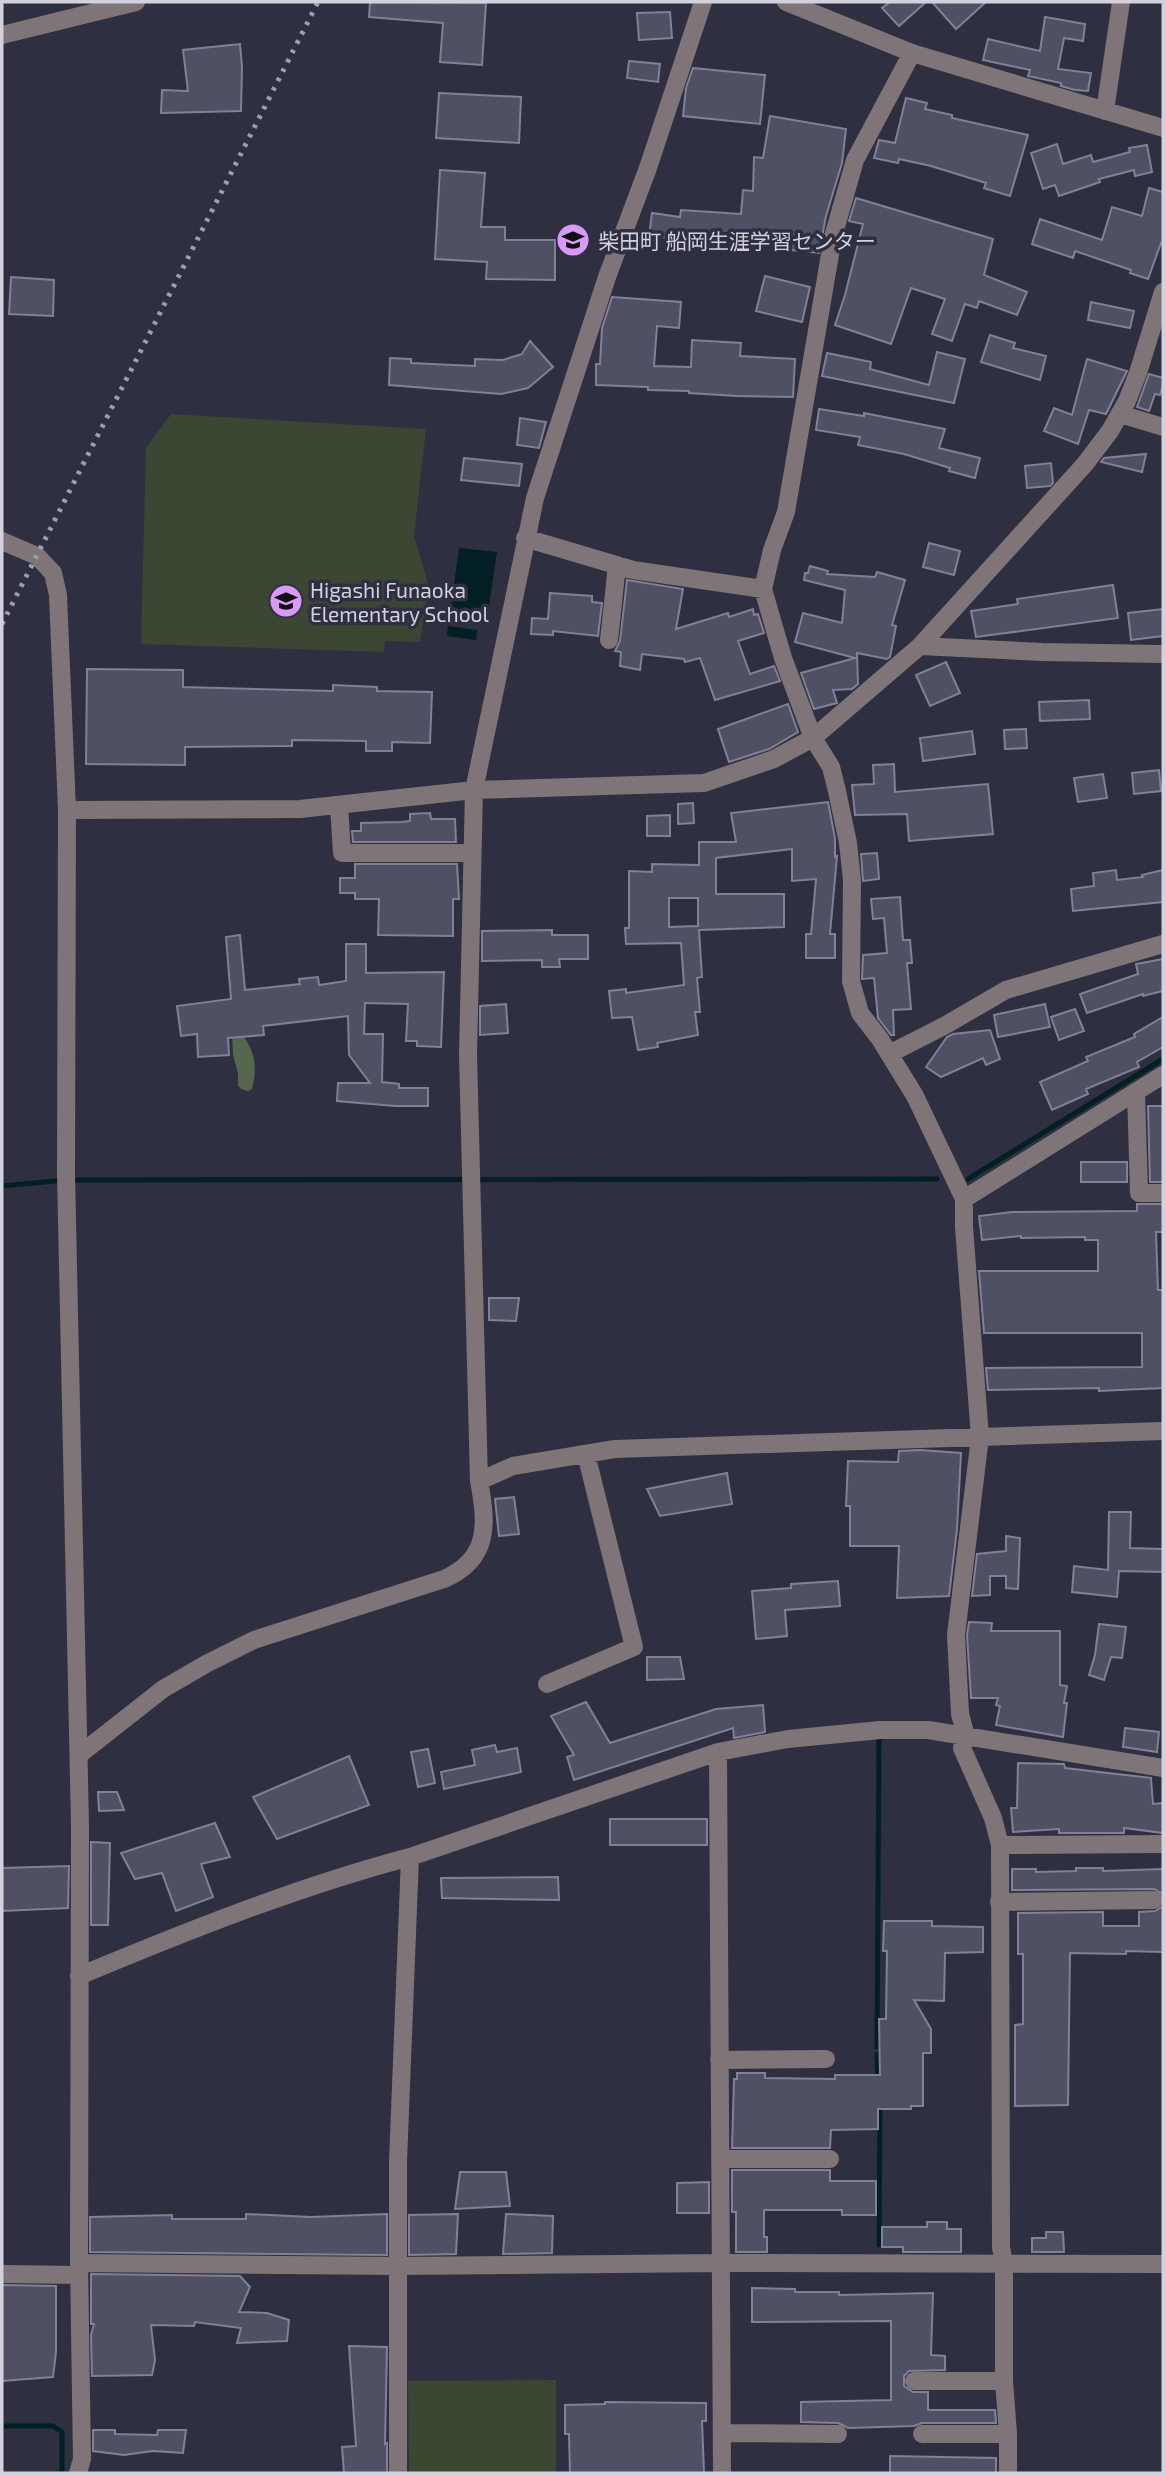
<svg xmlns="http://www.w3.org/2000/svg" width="1165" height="2475" font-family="'Exo 2','Noto Sans JP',sans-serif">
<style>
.green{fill:#3b4733}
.forest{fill:#57674d}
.water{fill:#022023}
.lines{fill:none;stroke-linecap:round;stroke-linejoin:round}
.stream{stroke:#022023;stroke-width:5}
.building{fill:#4f5064;stroke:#808196;stroke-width:2;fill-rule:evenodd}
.minor{stroke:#7f7478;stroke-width:18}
.rail{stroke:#9e9fad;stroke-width:5;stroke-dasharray:3.5 7;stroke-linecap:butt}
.labels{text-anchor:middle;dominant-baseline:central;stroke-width:7;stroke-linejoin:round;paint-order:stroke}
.poi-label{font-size:21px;fill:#d1d2de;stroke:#2e2f41;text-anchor:start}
</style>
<rect width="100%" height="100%" fill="#2e2f41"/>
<path class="green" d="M171,414L426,429L414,536L429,587L420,642L385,641L384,652L141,644L146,448Z
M556,2380V2473H409L408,2381Z"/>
<path class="forest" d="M239,1031C255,1049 258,1066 252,1089L248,1091L241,1089L238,1085V1073L233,1055L232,1032Z"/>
<path class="water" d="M459,548L497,552L487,619L450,614Z
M448,626L477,630L476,640L447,636Z"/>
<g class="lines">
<path class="stream" d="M968,1179L1163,1059
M2,1186L66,1180L937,1179
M877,2047L879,1738
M877,2054L878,2081
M879,2245L880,2105
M2,2426H53L62,2432V2473"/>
</g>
<path class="building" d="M370,2L486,3L482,65L440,62L443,23L369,17Z
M890,2H926L899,26L882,8Z
M932,2H986L956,29Z
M670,12L672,38L639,40L637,13Z
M1045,17L1085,24L1083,41L1064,38L1058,69L1091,73L1088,91L1075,90L1061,86V83L1028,76L1030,70L983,60L988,39L1040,51Z
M240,44L242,67L241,111L161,113L162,90L188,91L183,50Z
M629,61L660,64L658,82L627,78Z
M693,68L765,75L760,124L683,116L686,88Z
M439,93L521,97L519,143L436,138Z
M906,98L927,103L925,109L952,115V118L1028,135L1010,196L984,188L986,183L931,166L899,159L898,163L874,158L879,140L895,143Z
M770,116L846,129L842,163L826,216L819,253L791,250V247L649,236L652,213L680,217L681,210L741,214L743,190L753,191L754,157L763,158Z
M1057,144L1063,164L1091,155L1093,162L1130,152L1129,148L1147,145L1152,172L1135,176L1134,170L1099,179L1100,182L1059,196L1055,185L1043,189L1031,153Z
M440,170L485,173L481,227H505V240H555V280L486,279L487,262L435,259Z
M1149,188L1163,192V244L1161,243L1148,279L1130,273L1131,270L1075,251L1073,258L1032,244L1040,219L1102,240L1112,207L1142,216Z
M856,198L993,239L984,275L1027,292L1017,315L979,301L977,308L965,304L952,341L932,334L945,299L911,288L891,344L835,325L845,295L863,224L849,221Z
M765,276L810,287L802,322L756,311Z
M11,277L54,280L53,316L9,314Z
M612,297L681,302L679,328L657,326L654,366L691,367L692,340L741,343L740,356L795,359L793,397L737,396L689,393V391L648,390V387L596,385V364H600L602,328Z
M1091,302L1134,311L1130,328L1088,320Z
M990,335L1015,343L1013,348L1046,356L1040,380L981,362Z
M530,341L553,367L528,388L501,394L389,385L390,358L411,359V363L475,366V359L503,360L522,354Z
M937,352L965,359L954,403L822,376L827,353L871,362L870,369L929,385Z
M1087,359L1127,371L1106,414L1089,410L1078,444L1044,431L1054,408L1072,415Z
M1149,374L1163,378V385L1160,395L1155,394L1149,411L1137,407Z
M819,409L864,416V413L945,429L939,448L980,458L975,478L949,471L950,468L904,454L858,445L860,437L816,430Z
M520,418L546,422L539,448L517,445Z
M1146,454L1142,472L1101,462L1104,458Z
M464,458L522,464L519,486L461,480Z
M1051,463L1053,483L1050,486L1027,488L1025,466Z
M929,543L960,551L954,575L923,567Z
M810,566L828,571L827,574L875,577L877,572L905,580L892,625L896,626L890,657L887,659L857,653L858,684L852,689L833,690L837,703L814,709L801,673L855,658L795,642L803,613L842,623L845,590L804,580L805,573H808Z
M627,580L683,589L676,629L728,613L729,617L753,609L754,615L758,614L764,633L738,641L750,674L774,666L780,681L715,700L700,658L685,662L684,659L642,654L640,670L620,666L621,652L615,651L620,641Z
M1113,585L1118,618L976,637L971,611L1018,604L1017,599Z
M550,593L592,596V602L602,603L598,636L553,631V635L531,634L532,618L548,619Z
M1163,609V636L1131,640L1128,613Z
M946,662L960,693L930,706L916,675Z
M87,669L183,670V687L333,691V685L377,687V691L432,692L430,743L392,742V751H366V741L292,740V746L185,747V765L86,764Z
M1089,700L1090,719L1040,721L1039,702Z
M788,704L798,732L769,749L729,762L718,729Z
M1026,729L1027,748L1005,749L1004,730Z
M972,731L975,754L923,761L920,738Z
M894,764L895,792L988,784L993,834L909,841L907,814L855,815L852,785L874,784L873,765Z
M1159,770L1161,791L1134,794L1132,773Z
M1103,774L1107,798L1078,802L1074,778Z
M828,802L835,838V857L837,856L830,934H835V958H806V934H811L816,879L792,881V849L716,858V894H784V927L699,930L702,977L697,978L700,1012H695L698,1035L657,1043L658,1047L638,1050L632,1017L612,1018L609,991L626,989V993L684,985L681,943L626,944L625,928H629V871L652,872V864L699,865V842H736L731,813ZM669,898H698V926L669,927Z
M693,803L694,823L678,824V804Z
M430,813L431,819H455L456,842H353L352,831H361V823L401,822L410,821V814Z
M670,815V836H647V816Z
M877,853L879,879L863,881L861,854Z
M355,864H457L459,899H453V936L378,935L379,899H355V893H340V878H355Z
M1116,870L1117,880L1143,877L1142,875L1163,870V902L1073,911L1071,889L1094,886L1093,873Z
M900,897L903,940H910L912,963H907L911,1009L893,1010L894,1035H891L878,1018L874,978L862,979L863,955L887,953L884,918L873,919L871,899Z
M552,930V935H588V959H559L560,967H542V960L482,961V931Z
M240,935L245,990L300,984L299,979L318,977L319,985L346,981V944H366V973L444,972L441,1047L417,1046V1041H406L408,1004L365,1003L364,1034H383L382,1082L399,1084V1088H428V1106H395L337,1101L338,1083H370L349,1055L348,1016L263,1026L264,1035L228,1038L229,1055L198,1057L197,1034L181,1036L177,1006L231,999L226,937Z
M1163,959V991L1143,996V994L1087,1013L1080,994L1138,974L1136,964Z
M506,1004L508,1033L480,1035V1006Z
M1045,1004L1050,1027L998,1037L994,1015Z
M1075,1009L1084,1031L1059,1040L1051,1017Z
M1163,1017V1047L1137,1062L1139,1067L1086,1089L1088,1094L1052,1110L1040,1082L1088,1061L1086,1057L1135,1037L1134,1034Z
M990,1030L1000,1059L986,1065L983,1058L941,1077L926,1067L947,1037L953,1034Z
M1148,1106H1163V1182H1150Z
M1081,1162H1127V1182H1081Z
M1137,1204H1163V1232H1156L1158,1290H1163V1388L1099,1391V1388L988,1390L986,1368L1142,1367V1333H984L979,1271H1098V1240H1085V1237L1021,1238V1236L982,1240L979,1216L1012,1212L1137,1211Z
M489,1298H519L516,1321L489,1320Z
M920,1450L961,1453L957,1529L949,1596L897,1598L899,1546H850V1506H846L848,1461L898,1462L899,1451Z
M727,1473L732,1504L660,1516L647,1489Z
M514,1497L519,1534L499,1536L495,1499Z
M1109,1512H1131L1130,1548L1163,1549V1572L1119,1571L1117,1597L1072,1592L1074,1566L1108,1570Z
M1006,1536L1020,1538L1018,1589L1006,1588V1576H990V1595L972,1596L977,1554L1006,1551Z
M838,1581L840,1606L785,1610L787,1636L756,1639L752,1591L791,1588V1584Z
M969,1622L992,1623L991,1631H1060V1685L1067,1686L1064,1703H1067L1063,1737L996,1725L1000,1706L996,1705L998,1698H971L967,1635Z
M1099,1624L1126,1627L1122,1658L1111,1657L1104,1680L1089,1675L1095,1655Z
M647,1657H680L684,1679L647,1680Z
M586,1702L610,1743L716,1709L763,1705L765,1732L734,1738L733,1728L574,1780L567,1757L574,1755L551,1716Z
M1125,1728L1159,1732L1157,1752L1123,1747Z
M495,1745L497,1752L517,1748L521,1772L444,1789L441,1772L475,1765L472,1750Z
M428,1749L435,1783L418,1787L411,1752Z
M349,1756L369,1805L277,1839L253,1797Z
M1018,1763L1064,1764L1065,1768L1151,1778L1153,1804L1163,1803V1833L1124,1828V1833H1059V1829L1013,1832L1011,1808H1017Z
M98,1792H117L124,1810L99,1811Z
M610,1819H707V1845H610Z
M215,1823L230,1857L201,1864L213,1897L176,1911L162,1873L135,1879L121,1853Z
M91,1842L110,1843L108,1925H91Z
M69,1866L68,1908L2,1911V1868Z
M1076,1868H1103V1871L1163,1869V1894L1154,1889L1012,1890V1869H1036V1872L1076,1871Z
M558,1877L559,1900L442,1898L441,1878Z
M1163,1906V1952L1126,1951V1954L1070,1953L1068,2105L1015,2106V2025L1023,2024V1954H1018V1913L1103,1912V1926H1139V1912L1155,1911Z
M884,1921H932V1926L983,1927V1952L945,1953L944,2001L914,2000L931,2029V2053H923V2106H911V2109H878V2129L831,2130L830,2148H732L734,2079H737V2073H765V2078L835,2079V2075H880L879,2019H886L887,1951H883Z
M732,2170H830V2181H876V2215H842V2210H764V2237H767V2252H736V2212H732Z
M460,2172H506L510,2206L455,2209Z
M709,2182V2213H677V2183Z
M246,2214L311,2217L387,2214V2255L90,2252V2217L172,2215V2219H246Z
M458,2214L456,2254L409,2255V2215Z
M506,2214L553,2216L552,2253L503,2254Z
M927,2222H947V2229H961V2252H903V2247H882V2227H927Z
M1046,2232H1063L1064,2252H1032V2238H1046Z
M91,2274L240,2276L250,2287L239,2312L267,2313L289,2320L287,2341L237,2343L241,2328L195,2322L194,2326L151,2325L155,2360L152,2375L92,2376L91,2335L94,2324H91Z
M2,2285L56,2286V2352L53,2377L2,2381Z
M752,2288L795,2289V2292H839V2295L933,2293L931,2355L945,2356V2370L909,2371L904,2376V2386L913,2392H928V2410H995L996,2423H922L914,2426L848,2428L838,2423L801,2422V2402L891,2400V2321L752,2322Z
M349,2346L387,2347L385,2444L387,2443V2473H344L342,2447L356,2446Z
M605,2402L706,2403V2421H702L704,2473H570L569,2434H565V2405L605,2404Z
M93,2430H115V2434L157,2435L158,2430H186L183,2453L153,2451L124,2455L93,2451Z
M890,2456L996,2458V2473H890Z"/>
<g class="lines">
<path class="minor" d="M786,2L912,53L1163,128
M2,35L136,2
M912,53L855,160L833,237L786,512L772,550L763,589L783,658L813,738L831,767L837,791L848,843L852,880L851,981L860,1013L880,1039L915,1096L964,1199V1227L980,1437L956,1635L960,1714L966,1736L962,1748L993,1818L1000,1845L1001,2247L1004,2263V2381L1008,2434V2473
M1105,111L1121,2
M1120,414L1163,427
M525,538L633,570L763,589
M2,541L37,556L53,573L58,595L67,810L66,1173L80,1826L79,2263L82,2459L78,2473
M609,640L617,565
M920,646L1042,652L1163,654
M339,805L342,853H472
M67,810L300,809L474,790L704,783L774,759L813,738L920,646L1085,464L1110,431L1127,401L1138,373L1163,292
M889,1054L944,1026L1006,990L1163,944
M1136,1092L1139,1193H1163
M964,1199L1163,1075
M479,1481L513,1466L615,1449L1163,1431
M547,1684L634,1647L586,1454
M718,1752L722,2473
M79,1755L163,1689L206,1664L254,1640L444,1579C490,1559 487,1524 479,1481L468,1055L474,790L535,498L607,277L648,168L703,2
M1000,1845L1163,1844
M999,1902L1154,1900
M79,1976C187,1931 297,1887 410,1857L718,1752L788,1739L880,1730H928L1163,1768
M719,2060L826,2059
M720,2159H830
M79,2263L397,2266L721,2263L1163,2264
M2,2274L79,2275
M914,2381H1004
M722,2433L838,2434
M922,2434H1008
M398,2473V2162L410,1857"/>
<path class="rail" d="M2,624L318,2"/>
</g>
<defs>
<symbol id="school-disc" viewBox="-11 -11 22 22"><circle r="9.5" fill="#d89af8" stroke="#2e2f41"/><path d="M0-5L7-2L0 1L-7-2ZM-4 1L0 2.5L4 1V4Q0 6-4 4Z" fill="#111"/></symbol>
</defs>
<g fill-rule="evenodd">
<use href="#school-disc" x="554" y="221" width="38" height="38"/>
<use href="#school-disc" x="267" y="582" width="38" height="38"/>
</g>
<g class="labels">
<g class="poi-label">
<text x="598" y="240">柴田町 船岡生涯学習センター</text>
<text x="310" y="589">Higashi Funaoka<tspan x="310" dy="24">Elementary School</tspan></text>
</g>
</g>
<rect width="1165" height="2475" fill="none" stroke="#d1d2de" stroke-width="7"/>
</svg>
